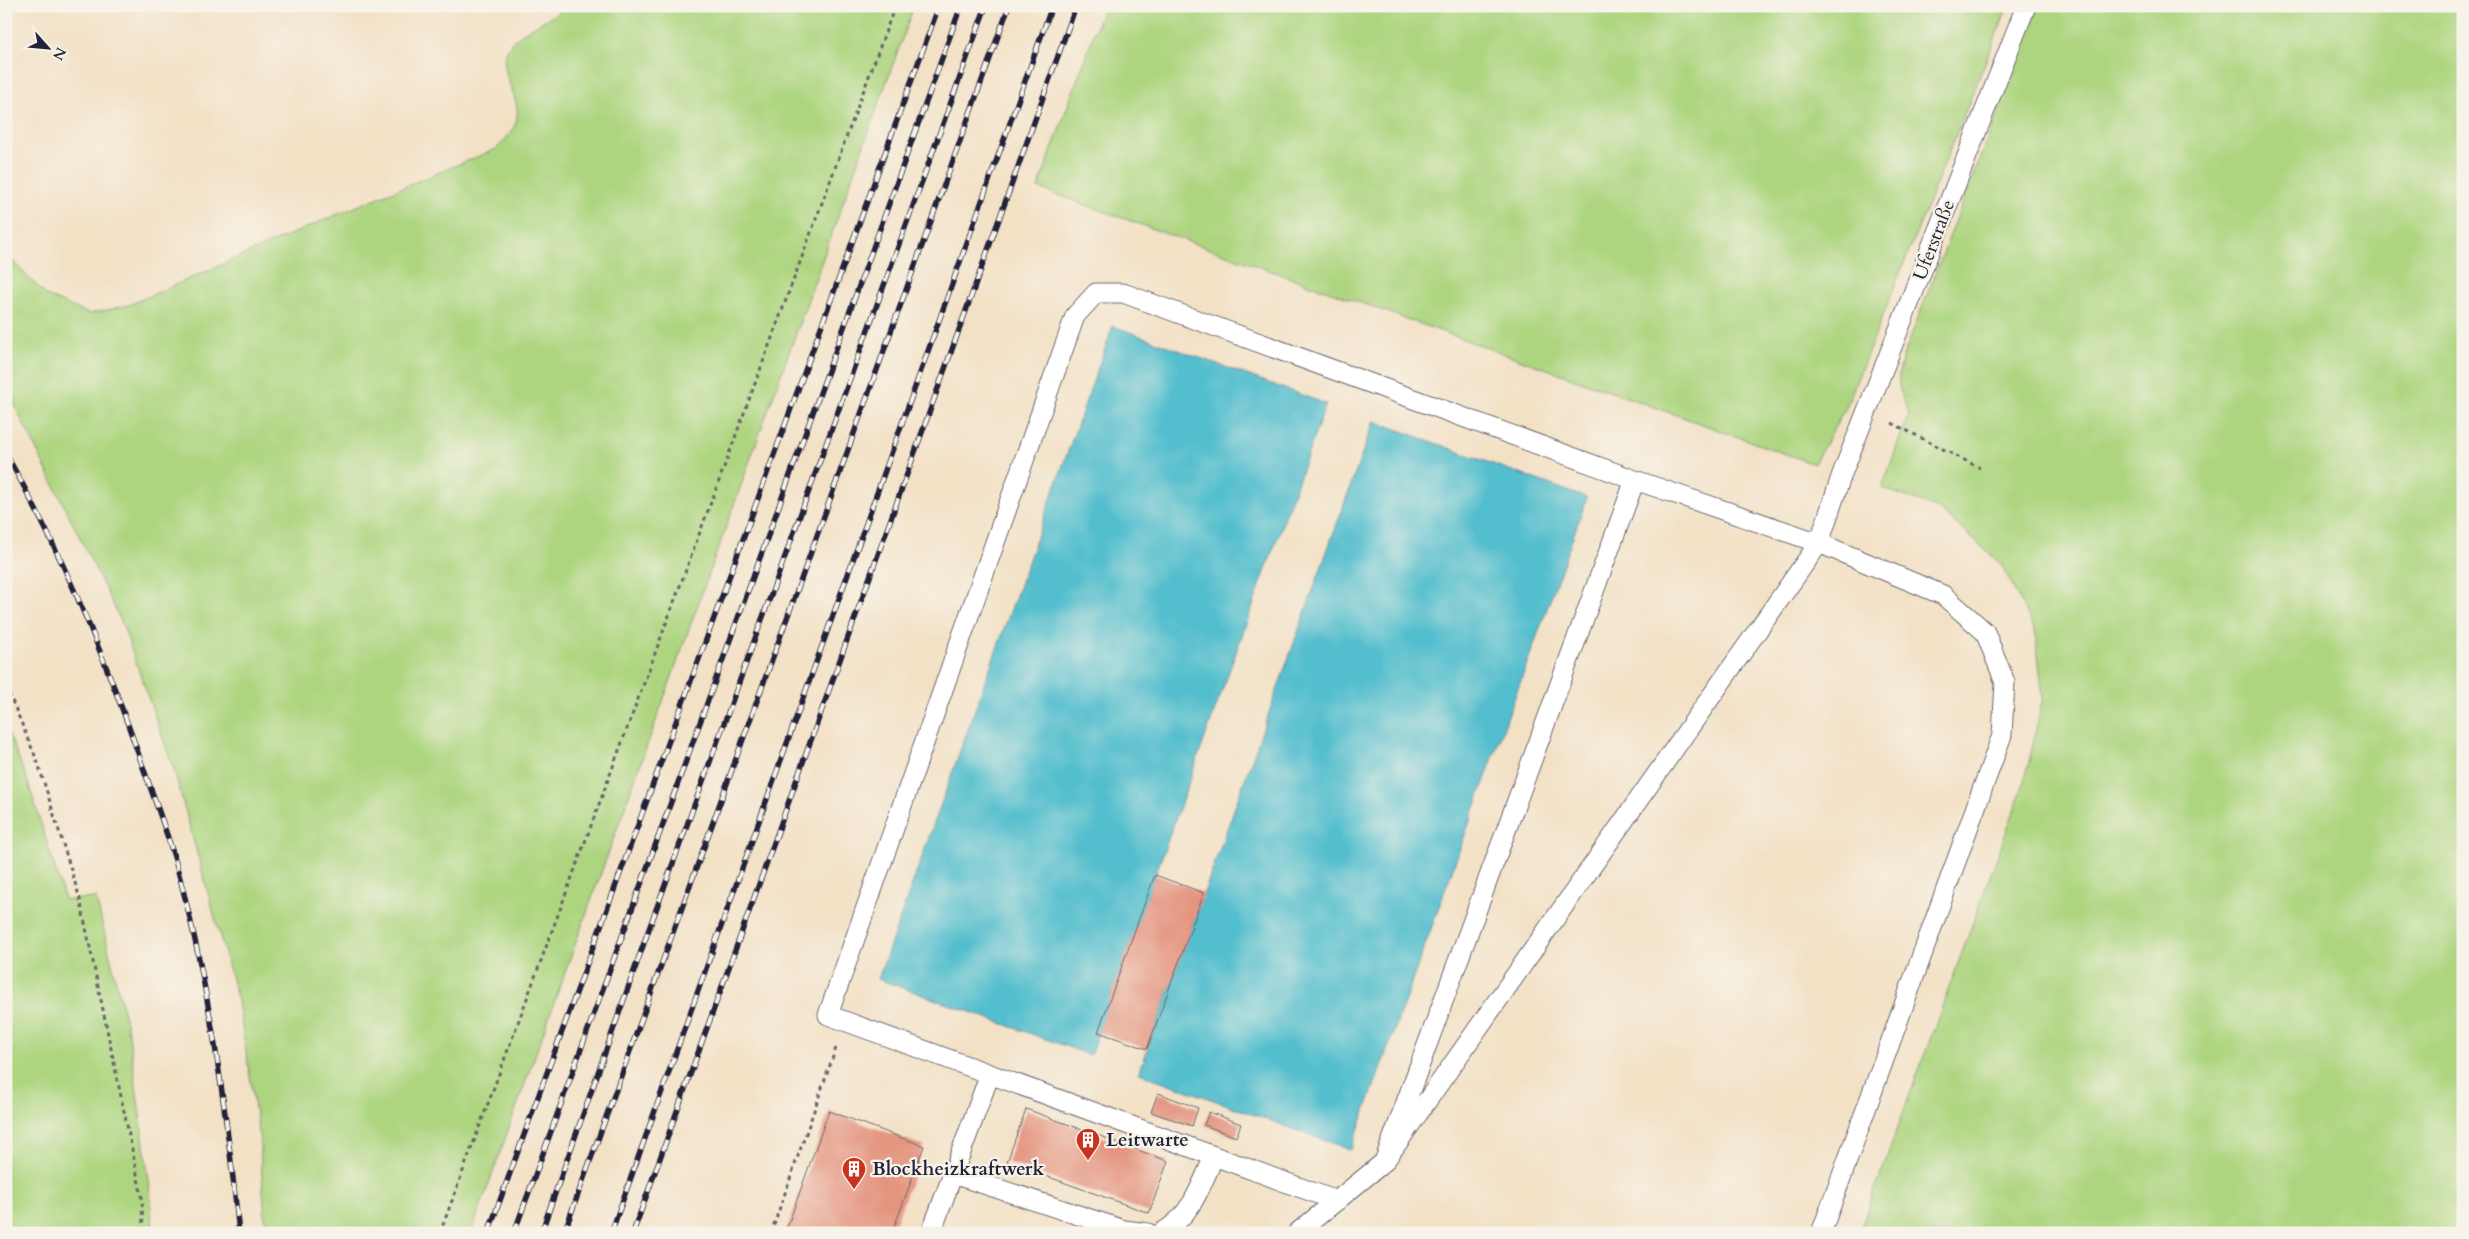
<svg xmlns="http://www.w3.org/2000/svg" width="2469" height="1239" font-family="Cardo,serif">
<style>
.green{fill:#add580;stroke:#687c5e}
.water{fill:#52becd;stroke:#3a7084}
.building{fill:#e49580}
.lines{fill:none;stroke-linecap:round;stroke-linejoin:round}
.service-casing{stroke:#6b656c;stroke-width:21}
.path{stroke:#6b656c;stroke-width:3;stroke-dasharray:4 4;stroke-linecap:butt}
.service{stroke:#fff;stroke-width:19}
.rail-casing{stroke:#22223b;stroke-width:5.5}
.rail{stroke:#f7f3e8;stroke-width:4;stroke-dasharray:11;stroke-linecap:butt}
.labels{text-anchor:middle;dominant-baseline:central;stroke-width:4.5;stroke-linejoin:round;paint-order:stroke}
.street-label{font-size:19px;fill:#22223b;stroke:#f7f3e8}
.poi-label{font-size:19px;font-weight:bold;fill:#22223b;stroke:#f7f3e8;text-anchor:start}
</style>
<rect width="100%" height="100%" fill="#f7f3e8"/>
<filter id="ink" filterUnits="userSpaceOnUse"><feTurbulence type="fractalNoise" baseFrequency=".02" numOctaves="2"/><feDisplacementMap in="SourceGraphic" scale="10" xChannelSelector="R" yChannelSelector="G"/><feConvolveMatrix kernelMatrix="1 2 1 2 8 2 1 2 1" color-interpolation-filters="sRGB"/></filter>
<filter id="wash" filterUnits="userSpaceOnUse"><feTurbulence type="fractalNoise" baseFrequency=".0096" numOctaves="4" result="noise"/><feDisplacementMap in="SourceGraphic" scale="20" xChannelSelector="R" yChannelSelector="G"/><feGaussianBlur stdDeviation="1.12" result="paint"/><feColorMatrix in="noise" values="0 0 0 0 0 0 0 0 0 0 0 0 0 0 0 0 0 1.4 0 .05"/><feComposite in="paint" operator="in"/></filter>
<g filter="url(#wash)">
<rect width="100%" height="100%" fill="#f3e1c6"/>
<path class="green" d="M571,6H914L471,1233H266L259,1134L238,1001L174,770L122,623L6,388V248L15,264L47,296L89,314L129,305L338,214L496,149C502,143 509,136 513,129C529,102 494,74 508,48C516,32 555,16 571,6Z
M1104,6H2008L1846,407L1814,464L1038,188Z
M2039,6H2463V1233H1859L2025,781L2043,697L2035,630L2001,564L1939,509L1882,488L1909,413C1899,391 1896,383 1902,359Z
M6,728L26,776L65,900L96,898L129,1035L149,1181L153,1233H6Z"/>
<path class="water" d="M1113,326L1326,404L1090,1055L878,979Z
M1374,421L1587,498L1351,1150L1139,1073Z"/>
<g id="blocks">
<path class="building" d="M1155,875L1204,893L1147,1049L1098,1032Z
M1158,1093L1198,1108L1192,1126L1151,1112Z
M1026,1109L1168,1161L1149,1213L1007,1162Z
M829,1111L924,1146L892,1233H785Z
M1209,1112L1241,1124L1236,1137L1204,1125Z"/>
</g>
</g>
<g filter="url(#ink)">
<use href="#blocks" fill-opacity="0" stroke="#6b656c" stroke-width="1"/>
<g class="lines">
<defs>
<path id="service" d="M1384,1162L1819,543L1842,474L2026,6
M953,1174L1124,1230L1148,1233
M1337,1201L828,1015L1075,316L1096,293H1123L1635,480L1819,543L1943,595L1985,632L2005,682L2002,735L1821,1233
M931,1233L990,1074
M1161,1233C1191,1217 1201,1186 1214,1156
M1297,1233L1384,1162L1635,480"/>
</defs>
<use href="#service" class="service-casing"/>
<path class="path" d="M1892,423L1980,468
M6,686L38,763L80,899L142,1198L143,1233
M440,1233L895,6
M771,1233L836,1048"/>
<use href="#service" class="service"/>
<defs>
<path id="rail" d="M6,454C63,554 107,662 144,770C155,800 166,830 175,860C209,981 226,1108 239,1233
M488,1233L939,6
M514,1233L961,6
M541,1233L649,929L986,6
M564,1233L1009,6
M611,1233L1052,6
M633,1233L1076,6"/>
</defs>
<use href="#rail" class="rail-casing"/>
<use href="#rail" class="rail"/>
</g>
</g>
<defs>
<symbol id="building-pin" viewBox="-11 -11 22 30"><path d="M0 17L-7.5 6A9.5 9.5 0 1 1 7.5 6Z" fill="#c8321e" stroke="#f7f3e8"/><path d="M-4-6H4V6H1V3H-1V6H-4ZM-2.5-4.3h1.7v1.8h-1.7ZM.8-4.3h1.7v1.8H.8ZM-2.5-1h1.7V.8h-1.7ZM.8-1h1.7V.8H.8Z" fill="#fff"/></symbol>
</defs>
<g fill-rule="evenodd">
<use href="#building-pin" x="1074" y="1126" width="28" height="38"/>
<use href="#building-pin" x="840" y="1155" width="28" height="38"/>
</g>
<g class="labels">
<g class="street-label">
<text transform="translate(1934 240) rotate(-69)">Uferstraße</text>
</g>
<g class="poi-label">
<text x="1106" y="1140">Leitwarte</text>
<text x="872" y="1169">Blockheizkraftwerk</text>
</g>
</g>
<rect width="2469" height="1239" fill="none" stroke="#f7f3e8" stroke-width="25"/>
<g transform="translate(48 48) rotate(117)" stroke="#f7f3e8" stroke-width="4" paint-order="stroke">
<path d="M0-4L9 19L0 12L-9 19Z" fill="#22223b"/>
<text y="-8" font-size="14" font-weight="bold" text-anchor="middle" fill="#22223b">N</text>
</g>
</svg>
